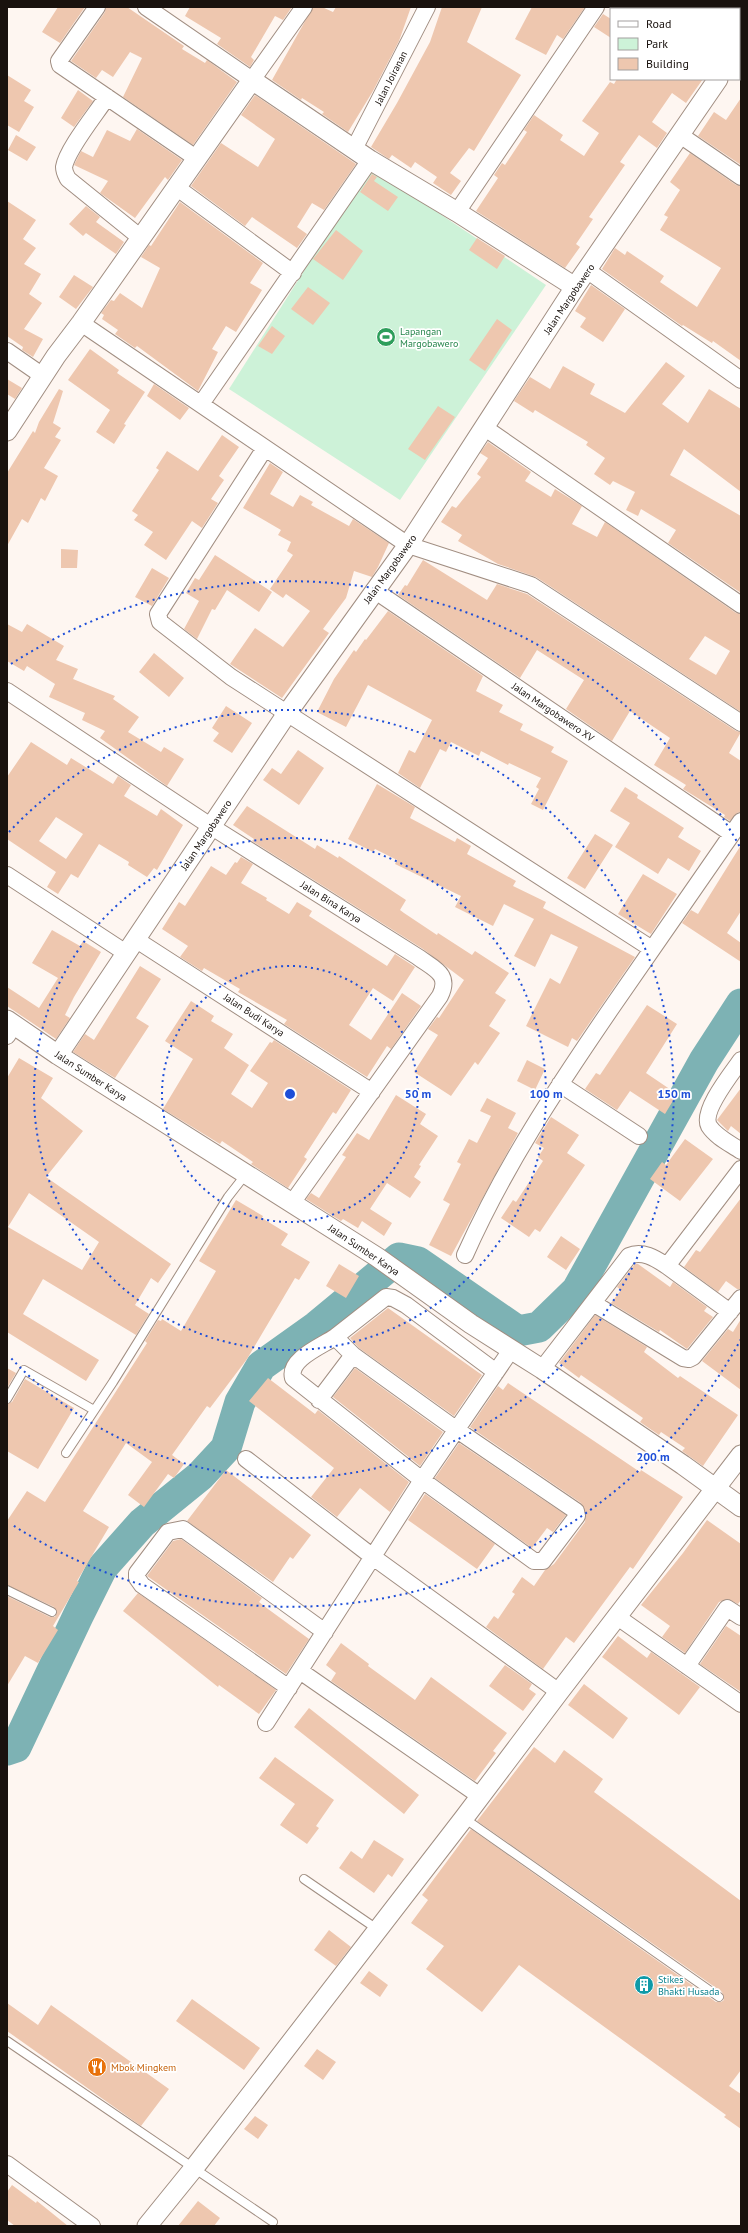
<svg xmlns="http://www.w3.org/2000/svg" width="748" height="2233" font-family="'PT Sans',sans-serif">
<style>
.green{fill:#cdf2d8}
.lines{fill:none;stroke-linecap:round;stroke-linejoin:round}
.river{stroke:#7db2b4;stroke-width:31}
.building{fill:#eec7af;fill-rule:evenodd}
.service-casing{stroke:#a18e82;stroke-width:10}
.minor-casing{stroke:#a18e82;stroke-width:18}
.tertiary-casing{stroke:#a18e82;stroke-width:21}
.service{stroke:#fff;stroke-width:8}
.minor{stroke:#fff;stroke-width:16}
.tertiary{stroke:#fff;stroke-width:19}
.ring{fill:none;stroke:#1d4ed8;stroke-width:2;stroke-dasharray:2 4}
.labels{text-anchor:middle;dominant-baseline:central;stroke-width:3.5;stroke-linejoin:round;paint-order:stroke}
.street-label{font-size:10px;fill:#19120e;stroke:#fff}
.leisure-label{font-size:10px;fill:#27864d;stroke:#fff;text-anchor:start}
.culture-label{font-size:10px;fill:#0d838f;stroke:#fff;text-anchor:start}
.food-label{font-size:10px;fill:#c56008;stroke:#fff;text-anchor:start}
.centre{fill:#1d4ed8;stroke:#fff;stroke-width:2}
.ring-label{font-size:12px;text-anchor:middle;font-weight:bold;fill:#1d4ed8;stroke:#fff;stroke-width:3.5;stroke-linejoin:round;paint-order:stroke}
</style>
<rect width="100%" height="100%" fill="#fef6f1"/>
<path class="green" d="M370,167L546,285L400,500L229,389Z"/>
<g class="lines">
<path class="river" d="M7,1750L16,1747L78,1616L102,1568L142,1523L200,1476L226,1448L240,1402L261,1366L317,1326L399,1258L418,1262L518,1331L539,1327L577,1290L704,1061L741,1004"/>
</g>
<path class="building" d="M58,7H85L60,43L42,32Z
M106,7H127L184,46L182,49L205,63L207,60L237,82L193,145L123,97L142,58L130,52L113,77L102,70L96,78L71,61L105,12Z
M190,7H292L283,20L275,16L251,57L254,60L250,67L217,44L221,38L185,16Z
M313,7H322L333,12L336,7H411L399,41L373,91L348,132L322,114L324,112L302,98L301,100L272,80Z
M442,7H482L467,42L521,75L474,151L469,148L450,173L461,181L451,195L433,183L437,177L415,162L411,168L392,155L389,159L371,147L397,103L430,42Z
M532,7H585L563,39L557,35L546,55L515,39Z
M603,14L611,19V38L594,27Z
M7,75L31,90L24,101L34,107L19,132L7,125Z
M617,79H703L686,103L672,93L652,122L667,133L657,148L639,135L620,162L625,165L589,217L593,219L576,244L580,247L565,268L476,211L498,178L494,175L502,163L505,165L527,132L524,130L534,115L563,135L560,140L584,156L599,133L582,121L610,82L614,84Z
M78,90L93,101L74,127L61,118Z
M255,95L356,164L324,210L312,203L297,227L307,234L297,248L252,217L245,226L191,186L221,143L258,167L275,139L241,115Z
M741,98V165L698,136L714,112L726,120Z
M137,129L182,160L168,180L165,177L135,218L100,193L108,181L74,165L81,151L93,157L107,130L130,141Z
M16,135L36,147L27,161L8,150Z
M690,153L736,185L741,186V361L713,341L712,343L683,325L682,326L602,269L615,248L625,255L627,251L664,276L660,282L697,307L721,268L660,230L668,217L664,215L680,190L670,182Z
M372,174L377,177L374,181L398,197L388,211L360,192Z
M7,201L36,220L23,239L36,248L24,264L41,274L29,294L42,303L24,329L43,339L33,357L22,350L23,347L7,336Z
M180,202L263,263L250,283L262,290L236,332L226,326L212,349L218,352L198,391L137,346L135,348L115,334L118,330L102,319L104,315L101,313L111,300L114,301L120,293L142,308L160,268L141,257L149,245L151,246Z
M86,206L100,217L96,222L124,242L116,254L86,233L83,236L69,224Z
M336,230L363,251L343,280L313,259Z
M477,238L505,256L497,269L469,250Z
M74,275L93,287L76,309L59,297Z
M591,285L625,309L603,342L580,327L586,318L575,311Z
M308,287L330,303L313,325L291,309Z
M497,319L512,330L485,371L469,360Z
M272,326L285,336L272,354L258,346Z
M90,349L119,370L117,373L145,392L124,424L126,425L114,444L96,432L110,410L68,380Z
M666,362L685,376L662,404L688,423L709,389L741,409V492L684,449L670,475L741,516V593L668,543L676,530L641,509L638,516L626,510L635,492L613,481L610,485L594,474L605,458L586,445L588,442L535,410L533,413L514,401L530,377L550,389L563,366L595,384L590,394L625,413Z
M7,379L22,388L15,399L7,394Z
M154,384L189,408L180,420L147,396Z
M59,389L63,391L53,423L61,428L55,437L61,440L44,468L58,476L45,501L41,498L28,523L22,519L7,546V473L33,431L35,433L39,422Z
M438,406L455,417L425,460L408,449Z
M222,435L239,447L219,476L224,480L211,499L218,503L202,528L192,521L166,560L144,545L153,532L134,520L138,515L132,511L159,470L156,468L167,451L198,471Z
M488,442L531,472L525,481L551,497L555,489L582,506L572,524L597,537L605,522L736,613L741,614V712L536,577L498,564L458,541L462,535L441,522L452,506L456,508L481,477L477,474L488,458L480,453ZM705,636L730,651L716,675L689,659Z
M270,463L283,472L270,494L293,507L300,495L313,502L311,505L349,526L353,519L389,543L378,567L372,577L354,571L346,598L323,629L329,633L282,698L230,664L255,628L283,647L310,611L286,594L283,598L270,589L293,555L287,551L291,542L278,535L281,530L243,508Z
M61,549L78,550L77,568H61Z
M215,555L272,592L259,612L227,590L215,610L212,609L197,639L184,629L199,601L186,593L195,578L199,580Z
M423,560L487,600L497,584L527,594L736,731L741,732L729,753L741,761V812L737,813L730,821L724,817L725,815L683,789L686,785L654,765L670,738L630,711L612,741L566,709L584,680L537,650L520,678L398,595L405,585L407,586Z
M152,568L169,578L152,606L135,597Z
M388,611L483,676L476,691L503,705L499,712L523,724L520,730L554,747L551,752L568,761L543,810L531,804L539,789L536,787L541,778L509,763L508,765L481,751L479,756L451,742L446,752L440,749L420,788L398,773L409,750L415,753L432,720L368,685L346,727L317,712L334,679L354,650L356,652L365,639L366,640Z
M7,624L22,632L27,624L64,646L56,660L78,669L73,679L115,696L113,699L139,717L128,732L161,752L164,747L184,759L167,786L100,738L105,731L82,720L85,713L49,697L55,684L27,666L24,671L7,661Z
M154,653L184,678L169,697L139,672Z
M226,706L252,723L232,753L213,741L219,733L212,728Z
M31,742L67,765L71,758L113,784L118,776L131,785L124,796L157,816L161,809L183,825L157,870L154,868L147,877L128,865L129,862L99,844L78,878L71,874L58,894L47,887L56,872L7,839V777ZM56,817L83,834L66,859L39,841Z
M298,750L324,768L299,805L263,780L272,768L281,774Z
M377,784L415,807L410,818L455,842L457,838L471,846L467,854L516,881L513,886L546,902L543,908L635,957L577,1041L572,1038L568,1047L526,1026L550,978L560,984L578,947L551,934L535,967L514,956L534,919L504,904L493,926L455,907L461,896L395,864L397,860L375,849L373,852L348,839Z
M625,787L638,795L637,798L684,828L678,837L701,851L689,871L668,858L658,874L615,847L630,823L610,811Z
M247,806L315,849L317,845L338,858L339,856L406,900L400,910L404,913L437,935L438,933L472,955L475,951L509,973L495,993L506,1000L489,1026L500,1033L478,1065L475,1062L451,1096L414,1072L438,1035L428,1029L437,1017L439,1018L464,980L423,949L252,841L254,839L233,825Z
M595,834L613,845L585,889L567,878Z
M741,845V911L727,933L741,943V962L682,923L691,910L698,914Z
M241,857L253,864L241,883L267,898L266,900L289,914L297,902L312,911L309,916L387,966L395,954L415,967L393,1001L373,988L349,1025L371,1040L402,993L421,1006L391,1049L387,1046L367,1077L284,1024L287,1020L238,992L240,989L204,968L202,971L180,957L188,946L162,929L179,902L185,906L211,866L226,875L235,862L237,863Z
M643,874L677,894L651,934L618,914Z
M52,930L80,946L83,941L101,952L74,997L65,1015L70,1018L56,1039L7,1006V987L39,1008L58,978L32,963Z
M140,966L161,979L136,1018L149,1026L115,1078L73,1052L85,1034L94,1040Z
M191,1001L214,1016L211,1021L233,1034L224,1048L249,1065L231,1094L252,1108L268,1083L250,1071L270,1042L272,1043L274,1040L351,1090L336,1114L333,1112L304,1157L307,1159L288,1188L251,1164L253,1162L222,1141L220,1144L163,1109L193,1059L165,1041Z
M647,1005L677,1024L646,1073L677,1094L665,1114L630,1091L617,1110L585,1089L596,1073L600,1075Z
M19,1058L53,1078L41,1098L83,1131L46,1177L171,1264L158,1283L151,1278L135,1305L149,1314L136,1335L43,1279L23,1314L99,1360L86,1381L7,1332V1078ZM29,1193L99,1242L82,1270L8,1227Z
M527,1060L545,1069L535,1090L517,1081Z
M741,1088V1134L731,1126L728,1131L717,1120Z
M396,1095L426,1114L420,1124L438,1136L419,1165L421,1166L414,1177L421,1182L410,1198L387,1183L370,1209L392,1223L384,1236L362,1221L358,1228L343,1219L341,1221L306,1199L311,1193L319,1198L346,1157L342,1155L357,1133L369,1140Z
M487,1098L516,1113L508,1128L518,1133L451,1256L429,1245L450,1204L443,1200L461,1164L457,1162L469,1139L477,1143L491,1116L480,1111Z
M551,1117L579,1135L567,1153L585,1165L540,1232L535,1229L529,1237L501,1218L513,1200L516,1202L543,1161L538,1157L544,1148L535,1143Z
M685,1139L713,1159L680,1201L650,1179L662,1162L666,1165Z
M741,1198V1289H737L726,1281L718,1292L684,1267L696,1250L700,1252Z
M236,1200L263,1216L262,1218L288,1234L281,1245L310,1262L299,1280L295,1278L247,1359L210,1408L207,1406L172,1455L184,1464L174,1478L168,1474L144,1507L128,1495L152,1462L126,1443L83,1511L109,1527L77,1581L79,1582L53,1626L58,1630L38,1663L25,1656L7,1686V1596L50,1617H55L57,1612L54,1607L7,1585V1521L27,1491L45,1502L147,1343L145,1341L158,1320L161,1321L162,1319L181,1331L216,1271L199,1261Z
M561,1236L580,1249L566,1270L547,1257Z
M339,1264L359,1276L346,1298L326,1286Z
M635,1264H638L670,1287L673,1282L707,1307L704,1311L713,1317L687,1349L660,1330L659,1332L611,1303L621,1290L617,1287Z
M388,1308L482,1375L454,1416L359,1348L350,1338Z
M595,1315L647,1347L644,1352L678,1378L680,1376L738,1415L703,1466L682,1451L685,1448L661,1432L659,1435L640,1422L643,1418L581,1375L579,1378L559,1363Z
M741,1319V1390L702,1361L728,1329L733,1332Z
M7,1368L16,1373L7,1388Z
M355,1368L443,1432L420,1466L333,1397Z
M268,1378L315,1414L318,1410L409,1482L390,1512L360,1488L337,1517L311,1497L334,1468L249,1401Z
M25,1379L74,1408L38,1469L7,1451V1404L12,1402Z
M508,1383L640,1472L641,1470L683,1497L633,1569L630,1567L574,1643L566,1637L543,1669L486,1627L494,1616L498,1619L515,1594L512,1592L522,1577L534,1586L545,1570L554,1564L585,1522L586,1514L581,1503L470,1427L498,1386L503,1390Z
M459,1443L566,1515L553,1532L547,1528L532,1548L435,1478Z
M226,1470L311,1535L293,1559L290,1557L273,1582L187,1521Z
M425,1494L495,1544L477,1569L408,1520Z
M707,1520L741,1544V1600L738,1604L728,1599L719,1602L685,1653L662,1637L670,1626L641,1605L683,1553Z
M181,1539L262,1598L259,1602L268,1609L309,1639L286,1674L147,1576L173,1541Z
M138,1593L276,1690L259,1714L219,1685L218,1687L123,1611Z
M726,1626L741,1636V1692L700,1664Z
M618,1636L647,1658L651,1652L700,1687L679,1715L602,1657Z
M341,1643L369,1664L368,1666L415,1700L431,1677L507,1733L493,1751L496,1753L475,1781L331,1681L336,1673L326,1665Z
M505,1665L532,1684L529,1689L536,1694L523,1711L489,1686Z
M584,1684L628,1718L613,1739L568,1705Z
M309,1708L419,1795L404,1814L294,1727Z
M534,1747L555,1763L564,1750L603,1779L594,1792L741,1901V2070L729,2086L741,2094V2129L724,2117L726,2115L519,1965L482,2012L426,1969L444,1946L411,1923L428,1900L422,1895L471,1829L716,2002H721L724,2000L722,1992L477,1821Z
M275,1757L334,1800L316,1826L319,1828L307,1844L280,1825L295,1804L259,1778Z
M374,1840L404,1859L392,1877L388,1874L374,1893L339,1868L351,1851L362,1859Z
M329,1930L351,1947L336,1966L314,1950Z
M369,1971L388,1985L380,1997L360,1983Z
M192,1999L260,2048L244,2070L176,2021Z
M7,2003L38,2025L51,2005L169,2089L141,2126L7,2031Z
M317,2049L336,2062L323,2080L304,2066Z
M255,2116L268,2125L258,2139L244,2129Z
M12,2185L36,2203L37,2201L68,2226H15L7,2220V2192Z
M198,2201L220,2218L214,2226H178Z"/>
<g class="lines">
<defs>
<path id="service" d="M7,1399L24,1370L94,1410
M66,1453L113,1382L228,1197L246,1174
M7,1590L52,1612
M464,1818L719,1997
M304,1879L377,1929
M7,2041L273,2222"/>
<path id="minor" d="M97,7L59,61L60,65L196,158
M146,7L252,80L304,7
M107,97C96,114 67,149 64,167C64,172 66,175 68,179L141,238
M680,135L741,177
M354,149L427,7
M176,187L293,273
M457,212L596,7
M588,271L741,380
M81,323L408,545L531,585L741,723
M7,351L43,376
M201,404L370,160
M485,428L741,605
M265,448L158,614L160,622L231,677L652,949
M374,590L732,834
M7,691L212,827L418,957C434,969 451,974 440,996L292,1203
M7,875L126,953
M135,939L372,1092
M7,1036L14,1025
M741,1060C732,1073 701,1111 709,1126C716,1137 731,1144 741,1151
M560,1084L639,1136
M465,1255C504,1167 556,1089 610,1010C654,947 697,884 741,821
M667,1266L730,1312
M593,1303L683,1358L689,1359L693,1357L741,1298
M335,1337C322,1346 288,1359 293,1378L422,1480L534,1561H543L577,1516L576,1511L457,1430L353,1355L335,1337L386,1297L393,1298L406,1305L496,1372
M542,1369L629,1256C642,1250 655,1258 667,1266L741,1169
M319,1400L353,1355
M246,1459L373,1557L559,1692
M616,1616L741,1704
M687,1666L727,1608L741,1617
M300,1671L480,1796
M289,1688L142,1585L137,1578V1573L168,1532L183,1529L325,1632
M266,1723L422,1480L511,1350
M7,2164L92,2226"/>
<path id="tertiary" d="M739,48L741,45
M7,431L56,356L81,323L252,80L370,160L457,212L575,287
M7,1020L58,1055L377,1257L471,1324L542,1369L683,1465L741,1507
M58,1055L288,712L408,545L575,287L718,79
M147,2226L194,2168L464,1818L559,1692L741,1455"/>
</defs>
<use href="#service" class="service-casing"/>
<use href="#minor" class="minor-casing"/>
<use href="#tertiary" class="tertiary-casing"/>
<use href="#service" class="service"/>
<use href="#minor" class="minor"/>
<use href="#tertiary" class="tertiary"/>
</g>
<g class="ring">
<circle cx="290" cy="1094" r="128"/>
<circle cx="290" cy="1094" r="256"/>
<path d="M9 832A384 384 0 1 1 9 1356"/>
<path d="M741 1339A513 513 0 0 1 11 1524M11 664A513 513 0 0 1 741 849"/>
</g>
<defs>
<symbol id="stadium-disc" viewBox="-11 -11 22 22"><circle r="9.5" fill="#2e9e5b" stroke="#fff"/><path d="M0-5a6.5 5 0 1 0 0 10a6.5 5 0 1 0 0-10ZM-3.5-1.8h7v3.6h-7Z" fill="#fff"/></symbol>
<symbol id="building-disc" viewBox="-11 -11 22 22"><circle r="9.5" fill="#0f9aa8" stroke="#fff"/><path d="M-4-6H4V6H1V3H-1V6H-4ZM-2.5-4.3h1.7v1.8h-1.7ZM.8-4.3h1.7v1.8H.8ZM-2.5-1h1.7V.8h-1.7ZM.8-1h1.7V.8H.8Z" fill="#fff"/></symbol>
<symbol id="restaurant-disc" viewBox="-11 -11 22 22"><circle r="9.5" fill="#e8710a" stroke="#fff"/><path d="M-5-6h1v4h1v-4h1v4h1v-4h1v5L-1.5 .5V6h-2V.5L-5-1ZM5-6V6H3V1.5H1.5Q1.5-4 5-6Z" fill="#fff"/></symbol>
</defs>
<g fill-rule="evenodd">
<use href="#stadium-disc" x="375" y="326" width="22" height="22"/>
<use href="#building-disc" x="633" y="1974" width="22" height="22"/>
<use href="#restaurant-disc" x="86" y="2056" width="22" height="22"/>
</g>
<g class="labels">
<g class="street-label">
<text transform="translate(391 78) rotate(-63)">Jalan Joiranan</text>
<text transform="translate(569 299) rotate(-56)">Jalan Margobawero</text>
<text transform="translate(390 569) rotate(-54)">Jalan Margobawero</text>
<text transform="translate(553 712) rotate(34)">Jalan Margobawero XV</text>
<text transform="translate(206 835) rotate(-56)">Jalan Margobawero</text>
<text transform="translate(331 902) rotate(32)">Jalan Bina Karya</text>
<text transform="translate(254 1015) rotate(33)">Jalan Budi Karya</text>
<text transform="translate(91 1076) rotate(33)">Jalan Sumber Karya</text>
<text transform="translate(364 1250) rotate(34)">Jalan Sumber Karya</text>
</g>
<g class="leisure-label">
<text x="400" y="331">Lapangan<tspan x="400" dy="12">Margobawero</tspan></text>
</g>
<g class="culture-label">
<text x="658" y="1979">Stikes<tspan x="658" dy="12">Bhakti Husada</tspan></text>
</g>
<g class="food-label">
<text x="111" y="2067">Mbok Mingkem</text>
</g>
</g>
<circle cx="290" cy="1094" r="6" class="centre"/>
<g class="ring-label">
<text x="418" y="1098">50 m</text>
<text x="546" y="1098">100 m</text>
<text x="674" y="1098">150 m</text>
<text x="653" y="1461">200 m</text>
</g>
<rect width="748" height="2233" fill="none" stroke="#19120e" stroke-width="16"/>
<rect x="610" y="8" width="130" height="72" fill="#ffffff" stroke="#a3a09f"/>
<rect x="618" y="21" width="20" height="6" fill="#ffffff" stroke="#a3a09f"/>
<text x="646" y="28" font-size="12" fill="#19120e">Road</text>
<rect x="618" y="38" width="20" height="12" fill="#cdf2d8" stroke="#a3a09f"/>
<text x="646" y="48" font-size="12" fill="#19120e">Park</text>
<rect x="618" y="58" width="20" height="12" fill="#eec7af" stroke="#a3a09f"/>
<text x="646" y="68" font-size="12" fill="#19120e">Building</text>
</svg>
